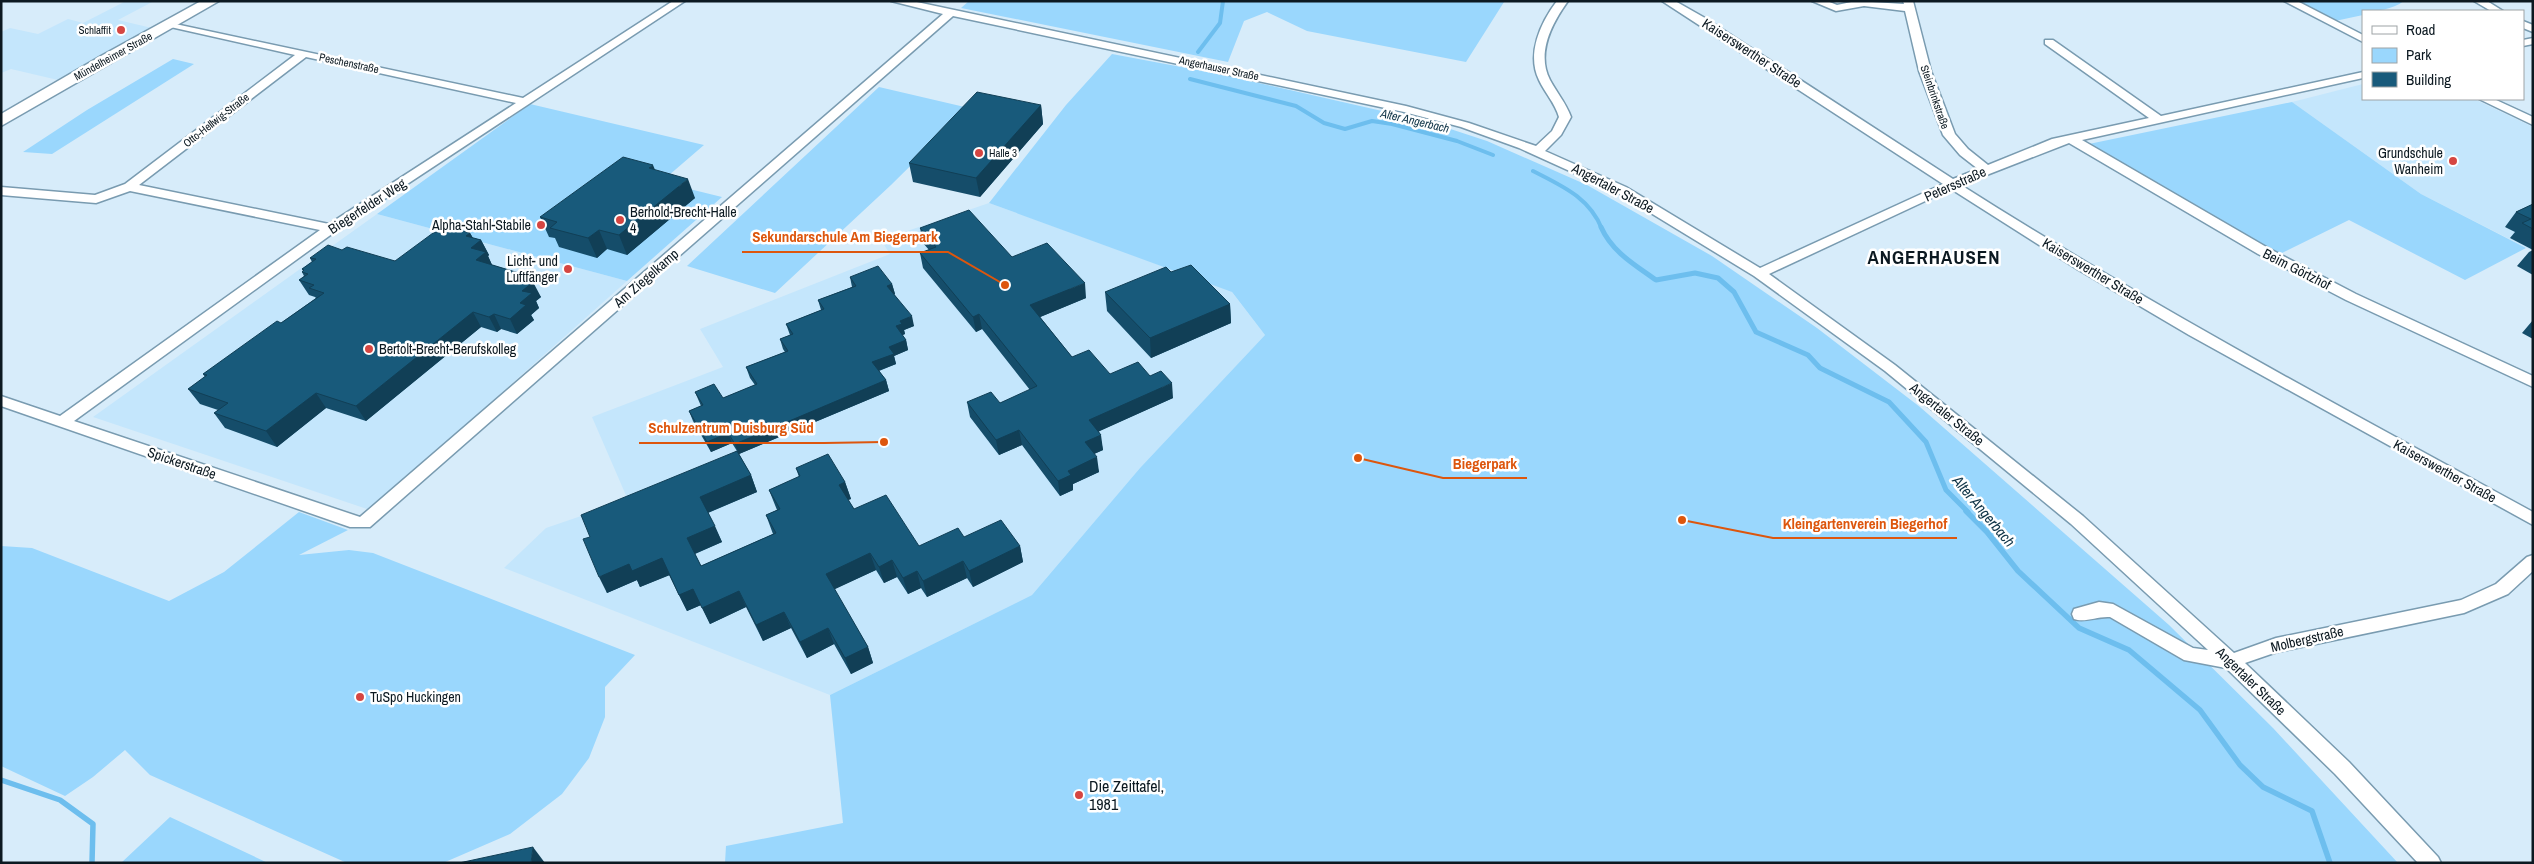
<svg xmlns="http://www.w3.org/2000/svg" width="2534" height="864" font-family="'Archivo Narrow',sans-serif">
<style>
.built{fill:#c4e6fc}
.green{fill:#9ad7fd}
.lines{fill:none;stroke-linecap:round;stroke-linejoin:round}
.stream-far2{stroke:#6dbeee;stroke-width:4}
.stream-far1{stroke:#6dbeee;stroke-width:5}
.stream{stroke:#6dbeee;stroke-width:5.5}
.street-casing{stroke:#799bb0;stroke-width:3}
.secondary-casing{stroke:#799bb0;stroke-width:3}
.street{fill:#fff;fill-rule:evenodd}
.secondary{fill:#fff;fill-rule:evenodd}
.wall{fill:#154d6a}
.shaded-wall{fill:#113f56}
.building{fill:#185a7b;stroke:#113f56}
.poi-dot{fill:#d54642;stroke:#fff;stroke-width:2}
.labels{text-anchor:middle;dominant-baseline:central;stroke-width:5;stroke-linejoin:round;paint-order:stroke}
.far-poi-label{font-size:11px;fill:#0c1921;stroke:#fff;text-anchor:end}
.far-street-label{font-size:11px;fill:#0c1921;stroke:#fff}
.far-water-label{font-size:12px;font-style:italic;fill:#0f3447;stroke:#fff}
.street-label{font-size:14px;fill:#0c1921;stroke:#fff}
.poi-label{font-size:14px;fill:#0c1921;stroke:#fff;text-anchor:end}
.water-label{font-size:15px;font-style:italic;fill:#0f3447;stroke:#fff}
.near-poi-label{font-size:16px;fill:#0c1921;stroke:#fff;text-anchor:start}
.district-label{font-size:19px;font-weight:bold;letter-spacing:1px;fill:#0c1921;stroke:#fff}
.leader{fill:none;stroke:#dd560d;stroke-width:2}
.callout-dot{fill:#dd560d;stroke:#fff;stroke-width:2}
.callout-label{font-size:15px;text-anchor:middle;font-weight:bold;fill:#dd560d;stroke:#fff;stroke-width:5;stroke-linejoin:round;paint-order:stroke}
</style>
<rect width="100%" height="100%" fill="#d7ecfa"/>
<path class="built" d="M126,1H154L118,20L152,28L58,80L11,69L1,73V32L10,28L38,34L68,19L83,23Z
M2363,84V99H2474L2533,127V251L2421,194L2292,102Z
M989,203L1231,291L1265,335L1140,468L1032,595L830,695L504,568L546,528L628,500L592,417L723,367L700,329L890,254L881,240Z
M377,214L627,281L370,510L93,417Z"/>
<path class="green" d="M969,1H1503L1504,2L1466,62L1307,31L1267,12L1244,21L1228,62L961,8Z
M2297,1H2404C2392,10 2377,11 2363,11V15L2335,21Z
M1112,54L1224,75L1426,121L1487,141L1587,185L1712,256L1817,328L1920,407L2169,625L2273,728L2398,863H725L726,846L843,823L830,695L1032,595L1140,468L1265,335L1232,292L989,203L1066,105Z
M173,59L194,64L52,154L23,152L87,110Z
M879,87L969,108L891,185L775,293L687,266Z
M2292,102L2421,194L2526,248L2465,280L2349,220L2280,254L2084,145Z
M530,104L704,145L661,182L722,197L627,281L377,214Z
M299,512L348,530L299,555L349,550L373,553L635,655L605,687V717L589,758L562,794L510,834L443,863H347L150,775L125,750L93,777L65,796L1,766V546L32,548L169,601L224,572Z
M170,817L268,863H121Z"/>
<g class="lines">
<path class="stream-far2" d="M1198,52L1220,23L1223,1
M1190,79L1296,106L1324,123L1345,129L1372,121L1392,124L1457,141L1493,155
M1533,171C1562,186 1589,197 1602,229"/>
<path class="stream-far1" d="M1601,227C1612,252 1635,265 1656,280L1695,273L1718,278L1734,292L1756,332L1808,355L1820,368L1889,402L1926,442L1946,490L1968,512"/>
<path class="stream" d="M1966,511L1987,532L2018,571L2079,628L2129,650L2200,710L2240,765L2263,787L2312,811L2330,863
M1,780L60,800L93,824L92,863"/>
<defs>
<path id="street" d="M673,1H685L336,231L74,421L360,517L943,14L891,1H912L1406,106L1469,123L1536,146L1552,131L1559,117C1555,103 1545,93 1539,80C1526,54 1541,22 1557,1H1568C1552,23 1536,53 1550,80C1557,93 1566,103 1571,117L1561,135L1545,151L1626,187L1760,268L1943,184L1662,1H1675L1705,18L1953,179L1978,169L1960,155L1943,135L1919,71L1905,11L1864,6L1836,11L1812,1H1827L1837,5L1856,1L1904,4L1903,1H1913L1931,71L1955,134L1968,149L1988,165L2052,139L2149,118L2045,44V40H2053L2161,116L2363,72V78L2082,140L2268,248L2356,294L2533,376V387L2346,300L2258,254L2069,143L1961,185C2146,303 2340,407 2533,512V525L2189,335L2077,269L1951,189L1769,274L1895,365L2083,516L2234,653L2276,638L2461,600L2496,584L2527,557L2533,555V571L2508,594L2464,613L2277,652L2245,663L2349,762L2438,857L2441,863H2418L2335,774L2226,668L2184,660L2110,617C2097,616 2085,623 2074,619L2072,614L2074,609L2099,602L2113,604L2193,648L2208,650L2071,524L1885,371L1754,276L1618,193L1519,148L1461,127L1404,112L953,16L370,527H350L1,406V396L60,416L320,230L130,191L96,203L1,195V187L95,195L125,184L295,55L166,26V22L523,98ZM306,57L516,103L329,224L139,185Z
M2284,1H2297L2363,35V42Z
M2474,1H2487L2503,11H2491Z
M2523,21L2533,25V32L2523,28Z
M2533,38V44L2523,46V40Z
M2479,99H2494L2533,117V125Z"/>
<path id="secondary" d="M201,1H219L1,126V114L101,56Z"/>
</defs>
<use href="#street" class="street-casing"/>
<use href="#secondary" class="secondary-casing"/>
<use href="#street" class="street"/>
<use href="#secondary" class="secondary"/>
</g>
<path class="wall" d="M1041,105L1043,124L980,197L913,182L909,163Z
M655,170L695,198L627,255L607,249L597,258L559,247L555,238L549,237L540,217Z
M2533,204V250L2510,238L2515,232L2505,227L2516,212Z
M920,228L1012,257L1086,298L1040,317L1072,357L1110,374L1150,376L1173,398L1099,431L1103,450L1094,454L1099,472L1073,484V490L1060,496L1022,445L999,455L970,417L967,402L1000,403L1030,390L982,329L976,332L923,268L920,253L929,250L923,243Z
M470,233L473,238L481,240L489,255L488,256L492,265L522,274L524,279L541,297L536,301L539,308L531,315L534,320L517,334L501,329L497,332L481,327L366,421L326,408L277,447L225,428L214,413L218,410L200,404L188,389L205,377L203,374L281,323L316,298L315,297L309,295L299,280L304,276L302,272L303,271L302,269L312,262L310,258L342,250L395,261Z
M2533,250V275L2517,266L2529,252Z
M1171,272L1230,304L1231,323L1151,358L1107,311L1105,292Z
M850,277L892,284L895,294H894L914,326L904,330L905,334L902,335L906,340L908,350L894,356L896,364L879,371L886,380L889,391L739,454L751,475L757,492L708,513L722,542L695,554L701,566L773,534L766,515L777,510L769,490L799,477L796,468L845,482L851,499L848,500L854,509L919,546L964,537L1020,546L1023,562L973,587L967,578L927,597L921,588L908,594L897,577L884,583L876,570L834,589L868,647L873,663L851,674L834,644L807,658L791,628L763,641L746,607L710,624L701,605L687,611L669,575L640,587L637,580L607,593L590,537L737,451L732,443L711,452L693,421L689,411L701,406L695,392L723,398L755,385L750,378L746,367L785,352L783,349L780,339L790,335L786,324L821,310L818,300L852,287Z
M2533,320V339L2522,333Z"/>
<path class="shaded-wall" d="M1041,105L1043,124L980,197L976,178Z
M653,165L661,184L649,168Z
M688,179L695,198L627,255L619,235Z
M599,230L607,249L597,258L588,238Z
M470,233L476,244L481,240L489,255L488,256L493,267L483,275L471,248L466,236Z
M522,274L528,286L533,282L541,297L536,301L539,308L531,315L534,320L517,334L510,319L517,277Z
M1085,283L1086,298L1033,320L1030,305Z
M892,284L895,294L890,296L887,286Z
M1230,304L1231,323L1151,358L1150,338Z
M473,312L481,327L366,421L356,406Z
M494,314L501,329L497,332L489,317Z
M979,314L982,329L976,332L973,317Z
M912,316L914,326L904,330L905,334L898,337L896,326L900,321Z
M906,340L908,350L894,356L896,364L875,372L872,362L889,347Z
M886,380L889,391L739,454L735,444Z
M1172,383L1173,398L1091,435L1089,420Z
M316,393L326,408L277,447L266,431Z
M1019,430L1022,445L999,455L996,440Z
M728,433L732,443L711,452L707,442Z
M1101,435L1103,450L1087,457L1085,442Z
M1097,457L1099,472L1073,484V490L1060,496L1058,481L1068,471Z
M751,475L757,492L707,513L700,497Z
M845,482L851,499L844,501L839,485Z
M715,526L722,542L694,554L687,538Z
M1020,546L1023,562L973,587L969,571Z
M870,553L876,570L831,591L826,574Z
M662,558L670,575L640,587L637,580L607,593L599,577L629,564Z
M892,560L897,577L884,583L879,567Z
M963,561L967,578L927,597L923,581Z
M917,571L921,588L908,594L903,578Z
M693,589L701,605L687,611L679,595Z
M739,591L746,607L710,624L702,608Z
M784,612L791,628L763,641L756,625Z
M828,628L834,644L807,658L800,642Z
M868,647L873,663L851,674L845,658Z
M533,847L545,863H531Z"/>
<path class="building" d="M977,92L1041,105L976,178L909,163Z
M623,157L653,165L649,168L688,179L619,235L599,230L588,238L550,228L557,222L540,217Z
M2533,204V229L2522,223L2531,219L2516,212Z
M969,210L1012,257L1047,243L1085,283L1030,305L1072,357L1089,350L1110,374L1138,362L1150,376L1161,371L1172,383L1089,420L1101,435L1085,442L1097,457L1068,471L1071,475L1058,481L1019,430L996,440L967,402L991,392L1000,403L1037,386L979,314L973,317L920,253L936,247L920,228Z
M454,228L470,233L466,236L481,240L471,248L486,252L476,260L522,274L517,277L533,282L522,291L532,293L520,303L526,305L510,319L494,314L489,317L473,312L356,406L316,393L266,431L214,413L228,403L188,389L207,375L203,374L277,321L281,323L324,293L309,288L314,285L299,280L308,274L302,272L304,270L302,269L316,259L310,258L328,245L342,250L347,247L395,261L433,233Z
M1191,265L1230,304L1150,338L1105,292L1166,267L1171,272Z
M878,266L892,284L887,286L912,316L900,321L902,324L896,326L906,340L889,347L894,354L872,362L886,380L735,444L728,433L707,442L689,411L703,405L695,392L714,384L723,398L757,384L746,367L788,351L780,339L793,334L786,324L824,309L818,300L856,286L850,277Z
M737,451L751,475L700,497L715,526L687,538L701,566L776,533L766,515L780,509L769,490L800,476L796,468L828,454L845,482L839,485L854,509L886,495L919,546L958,528L964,537L1001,520L1020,546L969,571L963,561L923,581L917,571L903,578L892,560L879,567L870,553L826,574L868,647L845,658L828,628L800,642L784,612L756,625L739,591L702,608L693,589L679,595L662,558L632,571L629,564L599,577L583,539L590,537L581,515Z
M533,847L531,863H459Z"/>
<g class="poi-dot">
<circle cx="121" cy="30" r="5"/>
<circle cx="979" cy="153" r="5"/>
<circle cx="2453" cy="161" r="5"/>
<circle cx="620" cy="220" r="5"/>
<circle cx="541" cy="225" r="5"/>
<circle cx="568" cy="269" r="5"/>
<circle cx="369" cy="349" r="5"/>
<circle cx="360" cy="697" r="5"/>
<circle cx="1079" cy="795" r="5"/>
</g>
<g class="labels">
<g class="far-poi-label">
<text x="111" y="30">Schlaffit</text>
<text x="989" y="153" text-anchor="start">Halle 3</text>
</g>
<g class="far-street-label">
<text transform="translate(113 56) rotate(-29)">Mündelheimer Straße</text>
<text transform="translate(349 63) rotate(12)">Peschenstraße</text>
<text transform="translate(1219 68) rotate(12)">Angerhauser Straße</text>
<text transform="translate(1935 97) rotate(71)">Steinbrinkstraße</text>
<text transform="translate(216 120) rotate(-38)">Otto-Hellwig-Straße</text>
</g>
<g class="far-water-label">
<text transform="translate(1415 121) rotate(13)">Alter Angerbach</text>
</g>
<g class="street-label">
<text transform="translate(1752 53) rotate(33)">Kaiserswerther Straße</text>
<text transform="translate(1955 184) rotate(-24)">Petersstraße</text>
<text transform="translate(1613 188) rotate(28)">Angertaler Straße</text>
<text transform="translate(367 206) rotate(-33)">Biegerfelder Weg</text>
<text transform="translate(2297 269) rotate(27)">Beim Görtzhof</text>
<text transform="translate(2093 271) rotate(31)">Kaiserswerther Straße</text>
<text transform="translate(646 278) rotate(-41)">Am Ziegelkamp</text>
<text transform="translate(1947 414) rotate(39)">Angertaler Straße</text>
<text transform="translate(182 463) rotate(19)">Spickerstraße</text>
<text transform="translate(2445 471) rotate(29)">Kaiserswerther Straße</text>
<text transform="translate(2307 639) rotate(-13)">Molbergstraße</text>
<text transform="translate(2251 681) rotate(44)">Angertaler Straße</text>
</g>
<g class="poi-label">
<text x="2443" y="153">Grundschule<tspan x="2443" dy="16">Wanheim</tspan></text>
<text x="630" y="212" text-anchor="start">Berhold-Brecht-Halle<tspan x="630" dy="16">4</tspan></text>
<text x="531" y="225">Alpha-Stahl-Stabile</text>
<text x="558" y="261">Licht- und<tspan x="558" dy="16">Luftfänger</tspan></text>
<text x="379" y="349" text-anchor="start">Bertolt-Brecht-Berufskolleg</text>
<text x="370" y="697" text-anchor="start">TuSpo Huckingen</text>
</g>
<g class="water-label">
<text transform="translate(1984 511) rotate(50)">Alter Angerbach</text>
</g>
<g class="near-poi-label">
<text x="1089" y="786">Die Zeittafel,<tspan x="1089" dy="18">1981</tspan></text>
</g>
<g class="district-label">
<text x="1934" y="257">ANGERHAUSEN</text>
</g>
</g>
<path class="leader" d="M1005 285L948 252H742M884 442L824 443H639M1358 458L1443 478H1527M1682 520L1773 538H1957"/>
<g class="callout-dot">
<circle cx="1005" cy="285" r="5"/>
<circle cx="884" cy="442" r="5"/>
<circle cx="1358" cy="458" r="5"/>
<circle cx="1682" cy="520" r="5"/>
</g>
<g class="callout-label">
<text x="845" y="242">Sekundarschule Am Biegerpark</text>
<text x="731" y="433">Schulzentrum Duisburg Süd</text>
<text x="1485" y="469">Biegerpark</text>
<text x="1865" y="529">Kleingartenverein Biegerhof</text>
</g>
<rect width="2534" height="864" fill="none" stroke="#0c1921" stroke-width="5"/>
<rect x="2362" y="10" width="162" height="90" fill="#ffffff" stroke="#9ea3a6"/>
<rect x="2372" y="26" width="25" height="8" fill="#ffffff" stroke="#9ea3a6"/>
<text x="2406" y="35" font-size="15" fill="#0c1921">Road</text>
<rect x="2372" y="48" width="25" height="15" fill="#9ad7fd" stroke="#9ea3a6"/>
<text x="2406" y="60" font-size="15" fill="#0c1921">Park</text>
<rect x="2372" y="72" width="25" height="15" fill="#185a7b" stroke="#9ea3a6"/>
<text x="2406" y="85" font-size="15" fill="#0c1921">Building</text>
</svg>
